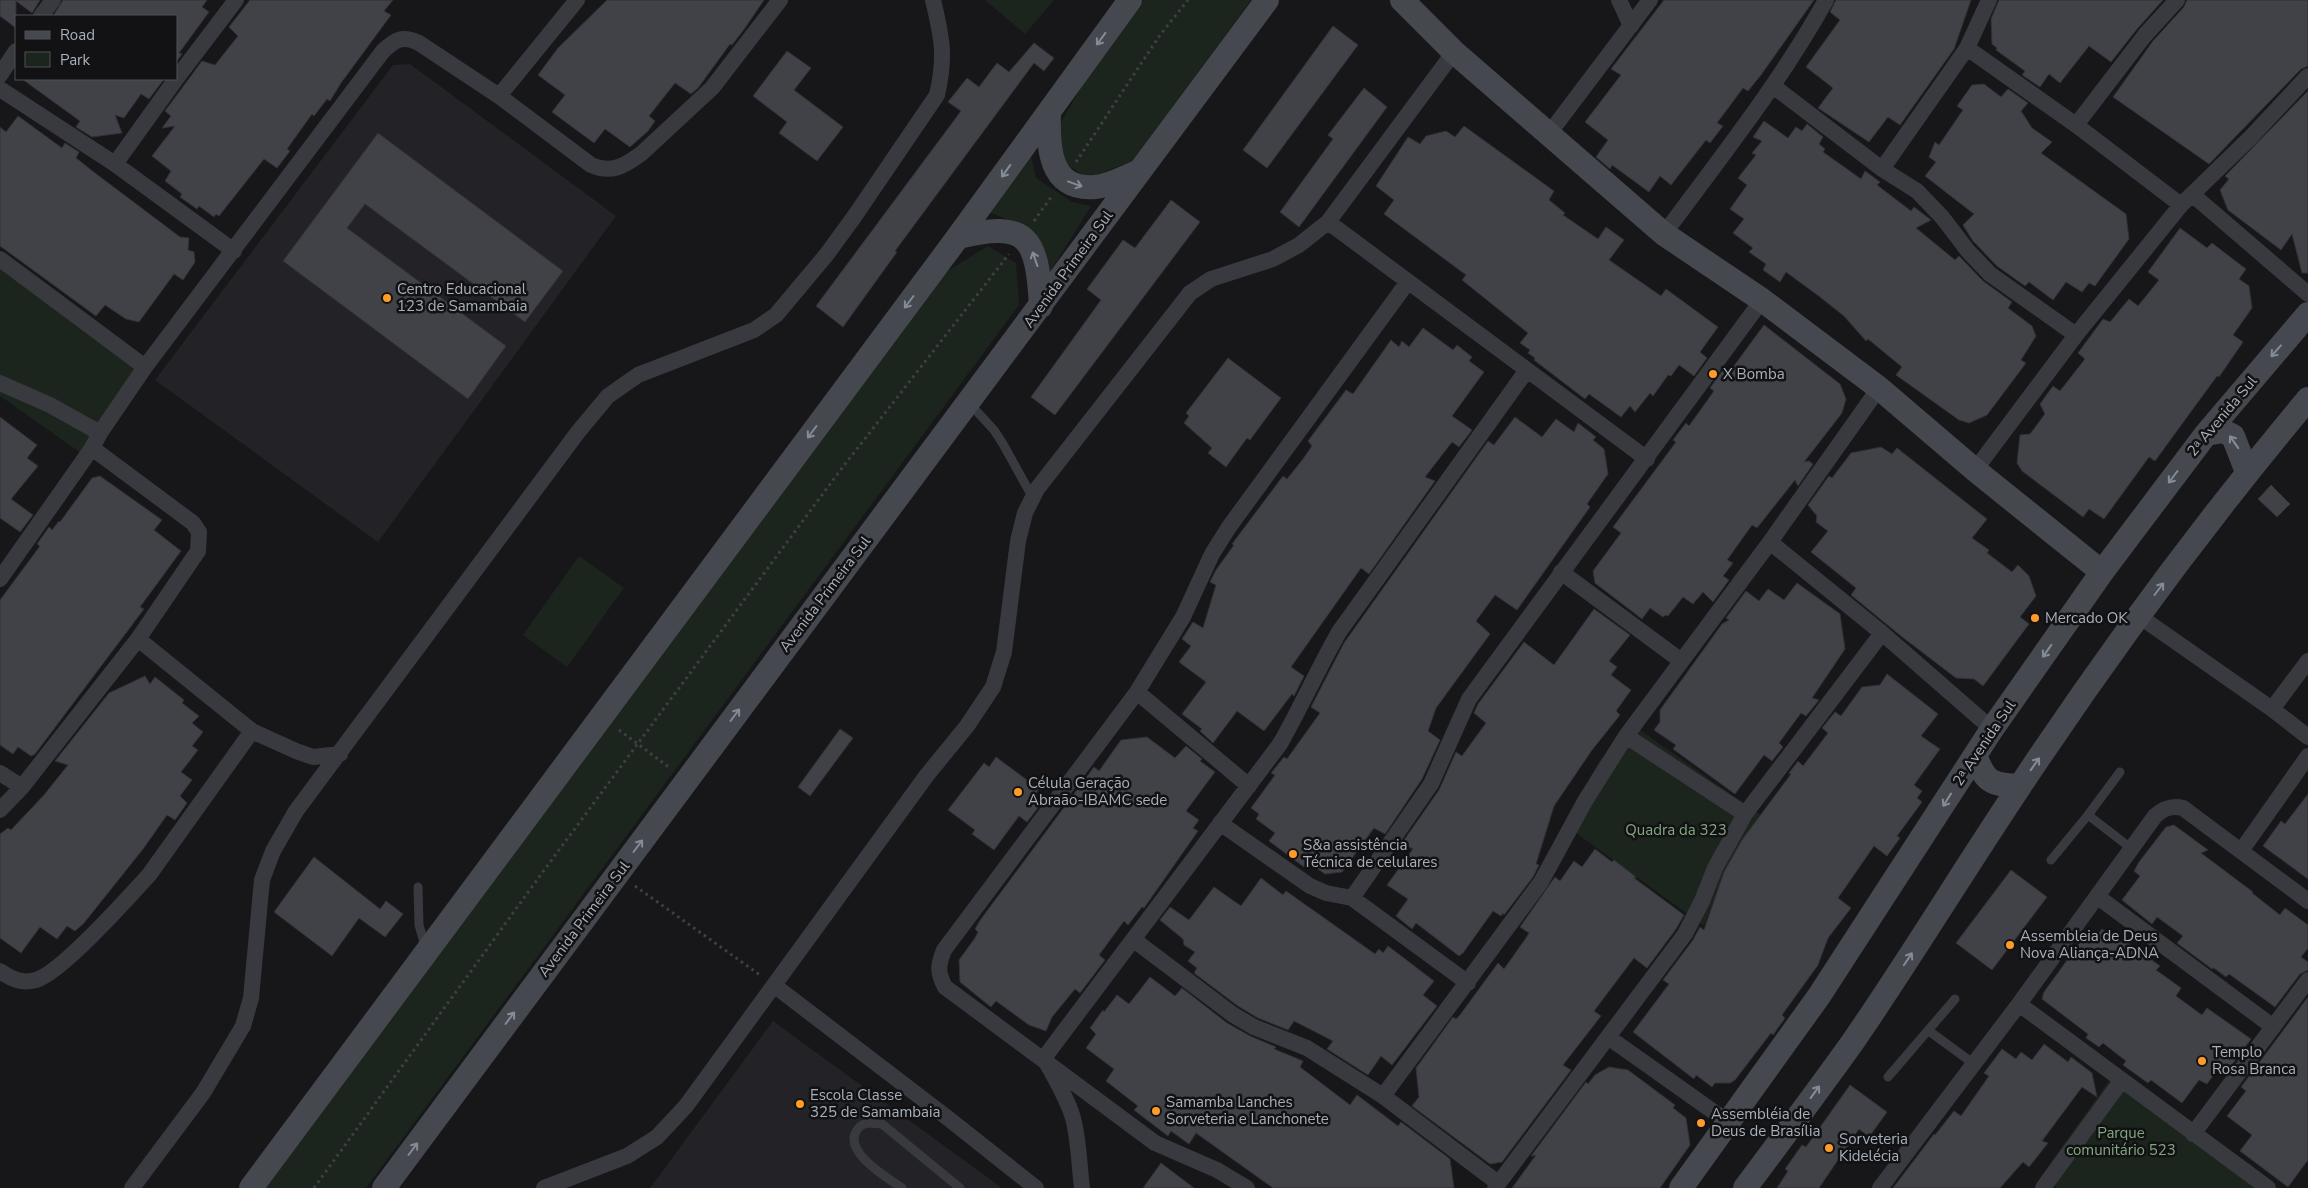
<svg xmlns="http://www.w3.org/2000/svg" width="2308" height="1188" font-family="'Nunito Sans',sans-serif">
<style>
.built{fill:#232327}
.green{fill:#1c251d}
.building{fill:#414247;stroke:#313136}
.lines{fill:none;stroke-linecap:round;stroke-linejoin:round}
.path{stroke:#3d4146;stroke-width:3;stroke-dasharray:2.5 4;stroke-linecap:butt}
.lane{stroke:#383a3f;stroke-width:9}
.street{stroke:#383a3f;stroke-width:16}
.secondary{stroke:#45494f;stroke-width:24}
.oneway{stroke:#858c95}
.poi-dot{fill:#ff9c29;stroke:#121214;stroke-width:2}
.labels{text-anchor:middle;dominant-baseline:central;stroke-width:5;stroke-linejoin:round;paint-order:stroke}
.street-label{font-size:15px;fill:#a8b0ba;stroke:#121214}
.poi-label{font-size:15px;fill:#a8b0ba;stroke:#121214;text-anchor:start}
.park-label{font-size:15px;fill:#80a77d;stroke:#121214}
</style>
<rect width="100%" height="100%" fill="#171719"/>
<path class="built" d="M410,64L616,216L378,542L155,380L393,65Z
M773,1021L1002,1188H650Z"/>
<path class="green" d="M985,0H1054L1025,34Z
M1143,0H1251L1133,161L1088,178L1061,161L1056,131L1090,72Z
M1030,152L1036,178L1072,202L1091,206L1048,275L1042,243L1002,217L983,210Z
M988,246L1016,263L1019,305L366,1188H257L941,275Z
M0,267L137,368L81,453L0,396Z
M579,556L624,588L567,667L523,635Z
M1630,723L1762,816L1725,871L1704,926L1565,825L1598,763Z
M2111,1078L2256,1188H2057L2041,1176Z"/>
<path class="building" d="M0,0H40L32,13L16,1V28L0,16Z
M63,0H207L202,7L209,12L179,53L182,54L176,62V16H53Z
M250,0H393L384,11L391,15L341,83L330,101L327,99L314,116L312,114L287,149L290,151L277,168L264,159L219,216L216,214L214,217L199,206L197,209L180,197L182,194L165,181L171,171L152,156L175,126L162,128L171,116L165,111L202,61L215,65L238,36L229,27Z
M607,0H764L745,28L732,45L730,44L698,88L691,94L675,83L649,116L655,121L648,131L630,147L605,129L594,143L552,112L565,95L538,75L558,48Z
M1664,0H1814L1761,75L1748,91L1743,88L1717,123L1723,126L1710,143L1706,140L1671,185L1660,176L1649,192L1612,165L1610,169L1596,157L1608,140L1585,122L1621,75L1611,69Z
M1836,0H1971L1954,49L1900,125L1888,117L1869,142L1818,108L1833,88L1806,67L1840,20L1830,12Z
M1999,0H2163L2137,29L2111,62L2089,46L2060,83L2049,74L2040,87L2022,75L2025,71L1996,50L1997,48L1992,44L1991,19Z
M2187,0H2308V66L2301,69L2209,164L2113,97L2153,41L2184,7Z
M1333,26L1358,45L1267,168L1243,150Z
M1034,43L1054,58L1044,71L1034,63L895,251L897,252L843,327L816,306L961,111L948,102L967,78L979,87L997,63L1009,72Z
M787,51L811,68L794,90L843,127L817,161L779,133L787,122L753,96Z
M22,79H164L149,99L141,94L124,118L115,115L122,133L92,137L76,127L80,121Z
M1984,84L2001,97L2008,89L2028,103L2021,111L2032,128L2052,142L2041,153L2126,214L2129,239L2095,286L2089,283L2082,292L2066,282L2053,300L2029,282L2025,286L1997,266L1973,241L1963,225L1974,214L1925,176L1936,162L1929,157L1935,142L1939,145L1963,110L1957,106L1972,85Z
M1364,88L1387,107L1299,227L1280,212L1333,139L1328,135Z
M2308,91V273H2302L2292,234L2281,250L2228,210L2220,190L2229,179L2225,176Z
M18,116L62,148L65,143L79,152L76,158L95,173L180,237L189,238L188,250L194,252L195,262L183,280L174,274L139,322L126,319L105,305L96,316L0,246V127L6,132Z
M1764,121L1788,138L1796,127L1802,131L1807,124L1823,137L1819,144L1825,149L1823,152L1861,179L1865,171L1880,182L1877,185L1911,211L1914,207L1931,220L1916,228L1955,260L1959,256L1983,281L2012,302L2008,308L2032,326L2036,336L2021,360L2026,363L1987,415L1969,423L1959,420L1896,375L1902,367L1868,339L1866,341L1844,316L1820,297L1786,272L1780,282L1763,270L1766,264L1749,252L1753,248L1733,233L1744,219L1730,209L1747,185L1738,178L1756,155L1752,153L1762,141L1753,137Z
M1464,126L1554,191L1549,200L1565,213L1563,215L1598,239L1606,227L1624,240L1609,260L1661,296L1666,289L1718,327L1700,352L1707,358L1694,376L1679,365L1671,376L1668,375L1653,396L1650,393L1635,412L1630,406L1621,417L1589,394L1585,399L1534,360L1535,358L1528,353L1530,350L1520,343L1528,333L1462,280L1466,275L1384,214L1394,200L1376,186L1408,137L1420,144L1426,136L1446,131L1455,137Z
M378,133L563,271L525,322L365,204L347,228L506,346L468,399L283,261Z
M1171,200L1200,222L1055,415L1031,397L1101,300L1087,289L1123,240L1135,248Z
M2180,228L2207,248L2212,243L2246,269L2239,279L2249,286L2252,308L2233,335L2243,342L2219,377L2217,376L2155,461L2149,457L2104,519L2089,509L2083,517L2022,471L2017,463L2020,435L2030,434L2045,414L2040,404L2053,386L2060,391L2085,359L2078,353L2103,319L2110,322L2129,299L2138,306L2159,280L2148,272Z
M1764,325L1840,384L1846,399L1842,413L1804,462L1809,461L1813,464L1798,486L1795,480L1757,528L1752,525L1727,560L1733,563L1723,576L1729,580L1713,602L1703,592L1693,604L1683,597L1668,616L1666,615L1663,617L1650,608L1642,619L1595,583L1593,571L1621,533L1613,527L1676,442L1673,440L1686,423L1689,426L1714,391L1710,388L1723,370L1728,374Z
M1423,328L1453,350L1457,345L1472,357L1469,361L1484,372L1452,416L1472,430L1459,447L1452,442L1425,477L1435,481L1369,574L1361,568L1291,667L1304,676L1294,696L1292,694L1264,731L1237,711L1213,743L1200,731L1202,729L1182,714L1206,682L1179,662L1191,646L1182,639L1193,622L1203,628L1216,585L1210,582L1216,570L1234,545L1232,544L1283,476L1287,479L1303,459L1312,446L1308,441L1346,390L1353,394L1391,340L1399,347L1402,341L1409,347Z
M1228,358L1281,398L1250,440L1247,438L1226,467L1208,453L1212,448L1184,423L1189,416L1186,413Z
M0,417L37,445L27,458L38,466L11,499L33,515L20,532L0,518Z
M1515,417L1542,437L1556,419L1574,432L1578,423L1596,437L1593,440L1604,449L1608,474L1587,504L1590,507L1517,610L1495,595L1476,621L1490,634L1436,708L1428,731L1440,740L1422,779L1385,834L1374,828L1342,872L1325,874L1308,862L1304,867L1269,841L1275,833L1256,819L1259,814L1251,808L1275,775L1271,773L1284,757L1287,759L1320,713L1311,707L1344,643L1488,441L1494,445Z
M1881,447L1892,454L1897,448L1987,519L1972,538L1989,550L1987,553L2012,572L2018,565L2029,576L2036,596L2020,617L2029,624L1983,686L1974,679L1956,678L1901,636L1851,595L1856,588L1811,552L1828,531L1816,522L1817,516L1808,505L1829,476L1832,478L1851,453Z
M100,476L162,520L154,530L181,551L140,607L144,609L35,754L31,756L18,747L13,754L0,745V600L40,546L37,544L49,527L52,530L59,521L60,522L92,478Z
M2271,485L2290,504L2277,517L2258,499Z
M1797,583L1840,614L1845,649L1812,698L1819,700L1806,716L1801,713L1779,743L1783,747L1772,761L1764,755L1735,794L1673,749L1676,745L1654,730L1660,722V710L1722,624L1729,620L1726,618L1746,591L1759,601L1768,589L1784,600Z
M1594,609L1630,635L1609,661L1617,667L1611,675L1631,690L1616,711L1620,715L1592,750L1554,806L1536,864L1539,865L1533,877L1504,915L1503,913L1501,916L1493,911L1463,953L1459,956L1416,923L1412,929L1396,916L1408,899L1387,885L1413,849L1402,843L1439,790L1456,752L1462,756L1486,723L1474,713L1478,704L1524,642L1554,665Z
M1887,674L1938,714L1921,736L1940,749L1914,785L1922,791L1917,798L1922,802L1897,836L1900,838L1887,856L1874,846L1838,898L1851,908L1828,938L1818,965L1782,1015L1785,1018L1773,1035L1771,1033L1735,1080L1730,1083H1715L1712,1087L1696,1075L1694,1079L1633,1032L1669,984L1663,980L1693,940L1700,927L1704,930L1724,872L1742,840L1791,774L1789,773L1798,761L1803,766L1828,733L1822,728L1835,712L1841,716L1862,687L1880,685Z
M145,676L150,684L155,677L184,700L182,703L199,716L192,723L203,732L192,746L198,750L181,772L192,780L180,796L187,803L175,820L167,815L143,849L84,923L75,931L67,926L57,939L40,927L21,953L0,938V834L8,828L11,830L44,795L68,765L55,761L109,693Z
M840,729L853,738L810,796L798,787Z
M1147,737L1175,758L1186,746L1202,759L1200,761L1215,772L1186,811L1199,820L1193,828L1198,831L1144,908L1142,907L1128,925L1124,921L1099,955L1105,960L1080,993L1075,989L1052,1017L1046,1031L1029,1025L996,1001L991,1007L960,982L959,960L975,938L978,932L975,929L981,919L1094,767L1099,771L1121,740Z
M996,757L1039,789L1032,799L1040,805L1027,822L1019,816L994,850L972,834L975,830L948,810L984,763L989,767Z
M2308,794V879L2263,846L2281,821L2285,824Z
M2174,825L2208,850L2201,853L2253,892L2252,893L2280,915L2285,908L2308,925V948L2301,957L2308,962V970L2300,974L2275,1007L2229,974L2226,977L2214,968L2212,969L2177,943L2183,936L2157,917L2152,924L2122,900L2140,876L2134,871L2139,862L2166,827Z
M1595,849L1612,862L1614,860L1636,877L1634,878L1684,915L1676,929L1647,968L1634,958L1594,1011L1601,1016L1563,1065L1571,1070L1502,1162L1490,1164L1412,1106L1419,1097L1416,1068L1453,1017L1456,1019L1460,1015L1498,963L1504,969L1526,938L1529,933L1520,927L1555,877L1560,881L1574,861L1582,867Z
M314,857L380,909L386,901L403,914L385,937L359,918L332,956L274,912Z
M2011,870L2047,897L1992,970L1956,943Z
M1261,878L1283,895L1286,891L1375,954L1379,949L1383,953L1388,946L1434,981L1423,995L1437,1006L1392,1065L1381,1056L1368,1075L1327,1049L1333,1041L1294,1021L1288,1030L1258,1018L1238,1006L1194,973L1197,968L1188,961L1195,952L1184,945L1183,939L1160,920L1170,907L1189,920L1214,887L1241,906Z
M2102,929L2122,943L2124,940L2160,966L2156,970L2181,988L2176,996L2202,1015L2207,1008L2251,1039L2225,1074L2218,1069L2207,1084L2199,1080L2182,1103L2151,1080L2148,1083L2123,1065L2126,1061L2103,1043L2099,1047L2086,1038L2088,1034L2042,999L2044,992L2089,930L2097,936Z
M1150,977L1175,996L1182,988L1227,1023L1250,1036L1276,1047L1274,1049L1303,1061L1300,1067L1350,1105L1357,1095L1398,1126L1401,1122L1450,1159L1454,1188H1273L1196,1133L1189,1144L1171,1131L1168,1136L1134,1110L1138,1106L1106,1081L1114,1069L1086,1048L1096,1034L1090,1028L1103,1010L1104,1012L1117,995L1129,1004Z
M2308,997V1160L2288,1187L2240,1151L2252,1135L2227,1116L2246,1091L2241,1087Z
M2044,1044L2068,1062L2071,1057L2092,1073L2097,1097L2082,1087L2042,1141L2048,1143L2029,1167L2023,1162L2000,1188H1893L1934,1134L1935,1135L1954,1111L1961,1116L1989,1076L1984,1073L2002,1049L2016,1059L2021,1052L2032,1060Z
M1609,1067L1628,1070L1675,1105L1673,1108L1686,1118L1690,1145L1660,1188H1512L1536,1155L1531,1156L1586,1082L1588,1084L1595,1075Z
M1850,1085L1887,1112L1869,1137L1859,1129L1819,1188H1777L1788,1171L1785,1169L1802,1145L1806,1147Z
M1161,1163L1194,1188H1143Z"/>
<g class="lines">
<path class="path" d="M1076,162L1160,35L1188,0
M1034,221L1052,196
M619,730L670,768
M635,886L760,975
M314,1188L542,873L839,472L1009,254"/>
<path class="lane" d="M969,403L994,430L1003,444L1033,498
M2088,815L2132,849
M2051,860L2088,815L2120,772
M418,887L419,925L426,949
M1929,1031L1974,1064
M1888,1077L1955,999
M902,1188C888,1178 842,1152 857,1130C863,1121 872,1123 882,1124L960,1188"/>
<path class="street" d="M1619,0L1631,26
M41,16L53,0
M1967,48L2076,125L2181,205
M0,75L16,51
M1773,86L1882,169L1917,191L1942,217L1968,251L1990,274L2076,335
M0,89L115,164L234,251
M499,96L577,0
M2076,125L2145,35L2177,0
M1548,135L1650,0
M115,164L176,79L236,0
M1882,169L1967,48L1989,0
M2193,195L2308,294
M1328,222L1647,459
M1664,234C1720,158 1780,83 1826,0
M0,259L145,367
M0,383L50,405L100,433
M1975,470L2076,335L2181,205L2251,137L2308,76
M1770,542L1882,633L1992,729
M1561,572L1680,660
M0,579L92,448L100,433L145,367L383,51C396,39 403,35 419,43L499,96L591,165C611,174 625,166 642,153L712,88L780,0
M2139,616L2272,709L2308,737
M138,639L252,731L296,751L313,757L340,754
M1137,692L1249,786
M2272,709L2308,661
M1626,736L1745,814
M0,773L22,787
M0,810L22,787L138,639L198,551L199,532L193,523L92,448
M1220,823L1310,886L1326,893L1352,898L1468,983
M2241,851L2308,756
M2098,897L2272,1026
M1352,898L1431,784L1469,699L1762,300
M1134,940L1232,1014L1254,1027L1307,1048L1383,1096L1498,1183
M0,971C11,979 22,984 36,980C61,973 129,897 149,875L252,731
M775,986L949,1119L1036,1188
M2019,1004L2268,1188
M1608,1037L1728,1122
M1383,1096L1541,882L1585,801L1626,736L1770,542L1879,388
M2193,1134L2308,980
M132,1188L203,1093L243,1026L251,998L262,880L273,851L296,811L578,432L608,396L638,375L754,330L776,315L827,254L854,217L937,95C946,56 942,38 933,0
M544,1188L627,1156L657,1137L686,1106L927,775L967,726L993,687L1004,652L1018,541L1025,513L1037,489L1190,293L1211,279L1273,259L1299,245L1328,222L1454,52
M1082,1188C1079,1164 1079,1141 1073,1118C1067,1097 1054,1077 1044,1058L1280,744C1301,707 1318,669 1339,632L1527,370
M1247,1188L1217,1170L1155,1143L945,987C937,972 938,965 944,950L1137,692L1183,617L1212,554L1229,527L1407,283
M1495,1188L1685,934L1702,901L1715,868L1745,814L1882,633
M1880,1188L2019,1004L2155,816C2164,808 2172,805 2183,808L2308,901
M2043,1188L2122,1080"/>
<path class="secondary" d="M1402,0L1454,52L1664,234L1762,300L1879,388L1975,470L2102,572
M1049,112C1048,145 1048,191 1095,187C1109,186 1125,177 1138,172
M958,237C1029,220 1037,238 1041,306
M2206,434L2223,431L2233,436L2247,472
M1975,755C1985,782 1991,785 2020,786
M251,1188L958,237L1130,0
M384,1188L1267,0
M1681,1188L1819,996L1992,729L2102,572L2206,434L2308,314
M1745,1188C1781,1140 1817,1092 1852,1043C1910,959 1963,871 2020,786C2109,652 2205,522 2308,399"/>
</g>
<defs><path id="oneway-shaft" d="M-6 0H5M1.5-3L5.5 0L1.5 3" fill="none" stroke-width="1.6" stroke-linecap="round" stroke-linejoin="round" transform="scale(1.25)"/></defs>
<g class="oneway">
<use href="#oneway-shaft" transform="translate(1101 39) rotate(126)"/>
<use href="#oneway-shaft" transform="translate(1006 171) rotate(126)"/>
<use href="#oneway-shaft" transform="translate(1075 184) rotate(20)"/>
<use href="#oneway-shaft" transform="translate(1035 259) rotate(-109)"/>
<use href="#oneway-shaft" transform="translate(909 302) rotate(127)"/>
<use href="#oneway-shaft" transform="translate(2276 351) rotate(131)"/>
<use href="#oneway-shaft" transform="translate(812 432) rotate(127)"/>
<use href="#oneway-shaft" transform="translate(2234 442) rotate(-125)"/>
<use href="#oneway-shaft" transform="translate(2173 477) rotate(127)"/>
<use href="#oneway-shaft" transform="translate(2159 589) rotate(-53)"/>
<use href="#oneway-shaft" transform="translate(2047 651) rotate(125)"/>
<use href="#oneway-shaft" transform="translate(735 715) rotate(-53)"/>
<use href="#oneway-shaft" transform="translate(2035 764) rotate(-55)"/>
<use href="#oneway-shaft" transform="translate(1947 800) rotate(122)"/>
<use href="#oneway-shaft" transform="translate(638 846) rotate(-53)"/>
<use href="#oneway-shaft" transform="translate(1908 959) rotate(-56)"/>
<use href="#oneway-shaft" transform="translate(510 1018) rotate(-53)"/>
<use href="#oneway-shaft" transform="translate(1815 1092) rotate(-54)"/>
<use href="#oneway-shaft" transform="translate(413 1149) rotate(-53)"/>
</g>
<g class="poi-dot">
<circle cx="387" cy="298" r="5"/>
<circle cx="1713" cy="374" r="5"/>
<circle cx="2035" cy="618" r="5"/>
<circle cx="1018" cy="792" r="5"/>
<circle cx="1293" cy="854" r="5"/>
<circle cx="2010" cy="945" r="5"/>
<circle cx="2202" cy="1061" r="5"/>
<circle cx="800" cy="1104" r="5"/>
<circle cx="1156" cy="1111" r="5"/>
<circle cx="1701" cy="1123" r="5"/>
<circle cx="1829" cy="1148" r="5"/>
</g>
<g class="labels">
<g class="street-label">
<text transform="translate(1068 269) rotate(-54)">Avenida Primeira Sul</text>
<text transform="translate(2222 416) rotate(-50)">2ᵃ Avenida Sul</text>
<text transform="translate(825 594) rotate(-53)">Avenida Primeira Sul</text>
<text transform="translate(1984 743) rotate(-56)">2ᵃ Avenida Sul</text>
<text transform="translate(584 919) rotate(-53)">Avenida Primeira Sul</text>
</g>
<g class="poi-label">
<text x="397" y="289">Centro Educacional<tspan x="397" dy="17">123 de Samambaia</tspan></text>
<text x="1723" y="374">X Bomba</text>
<text x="2045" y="618">Mercado OK</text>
<text x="1028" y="783">Célula Geração<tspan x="1028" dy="17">Abraão-IBAMC sede</tspan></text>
<text x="1303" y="845">S&amp;a assistência<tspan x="1303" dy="17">Técnica de celulares</tspan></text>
<text x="2020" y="936">Assembleia de Deus<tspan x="2020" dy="17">Nova Aliança-ADNA</tspan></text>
<text x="2212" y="1052">Templo<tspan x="2212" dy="17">Rosa Branca</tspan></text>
<text x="810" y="1095">Escola Classe<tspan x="810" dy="17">325 de Samambaia</tspan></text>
<text x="1166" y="1102">Samamba Lanches<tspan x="1166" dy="17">Sorveteria e Lanchonete</tspan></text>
<text x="1711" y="1114">Assembléia de<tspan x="1711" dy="17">Deus de Brasília</tspan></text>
<text x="1839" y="1139">Sorveteria<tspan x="1839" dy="17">Kidelécia</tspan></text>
</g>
<g class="park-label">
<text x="1676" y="830">Quadra da 323</text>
<text x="2121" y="1133">Parque<tspan x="2121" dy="17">comunitário 523</tspan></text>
</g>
</g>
<rect x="15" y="15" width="162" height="65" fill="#121214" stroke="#4e5156"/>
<rect x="25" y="31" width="25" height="8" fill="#45494f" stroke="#4e5156"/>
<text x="60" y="40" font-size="15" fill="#a8b0ba">Road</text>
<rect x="25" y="52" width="25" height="15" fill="#1c251d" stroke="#4e5156"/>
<text x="60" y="65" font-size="15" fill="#a8b0ba">Park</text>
</svg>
